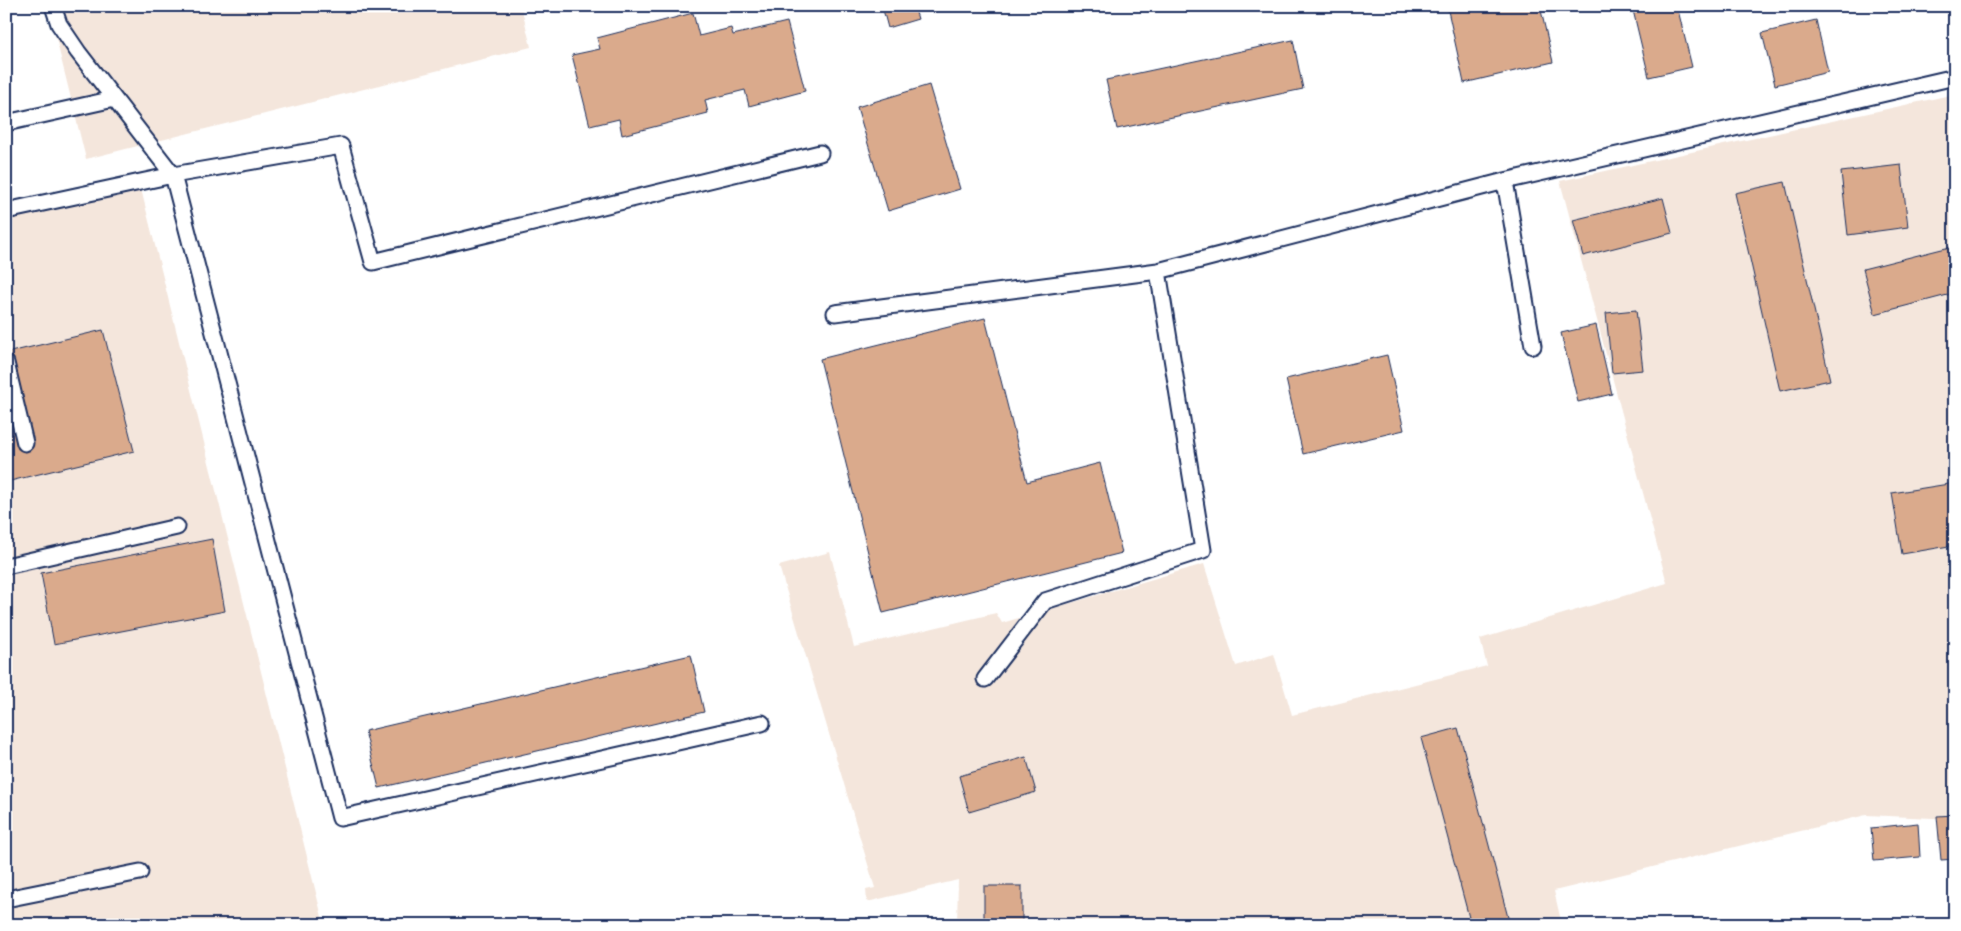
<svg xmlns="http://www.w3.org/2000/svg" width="1961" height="931" font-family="'Shantell Sans',sans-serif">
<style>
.built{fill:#f4e6dc}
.building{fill:#daaa8c;stroke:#1b2f5e}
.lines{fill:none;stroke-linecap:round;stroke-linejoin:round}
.lane-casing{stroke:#1b2f5e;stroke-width:19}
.lane{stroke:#fff;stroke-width:15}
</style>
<rect width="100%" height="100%" fill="#fff"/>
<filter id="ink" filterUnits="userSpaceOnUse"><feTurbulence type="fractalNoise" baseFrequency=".02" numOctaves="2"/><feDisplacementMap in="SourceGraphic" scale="10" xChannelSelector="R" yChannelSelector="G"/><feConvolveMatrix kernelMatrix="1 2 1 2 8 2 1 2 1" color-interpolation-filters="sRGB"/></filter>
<g filter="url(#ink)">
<path class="built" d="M48,6H521L531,47L86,159Z
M1955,94V819L1866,815L1554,891L1562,925H957L958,880L867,902L866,890L875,888L779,566L830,552L854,647L996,613L1002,623L1204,564L1236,666L1274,654L1292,715L1487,666L1480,639L1667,583L1560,181Z
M140,185L324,925H6V219Z"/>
<path class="building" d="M882,6H914L918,19L888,28Z
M1447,6H1540L1553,62L1464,83Z
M1632,6H1677L1692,67L1649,77Z
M693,13L699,36L731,28L733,35L787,22L805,91L749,106L745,90L705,100L708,113L622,135L619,119L590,126L572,55L600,49L597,38Z
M1816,20L1828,72L1775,85L1762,33Z
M1293,40L1303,89L1117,129L1106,80Z
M929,85L960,189L888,211L857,107Z
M1901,165L1908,227L1848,235L1841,172Z
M1785,182L1830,380L1780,391L1735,193Z
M1663,198L1672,233L1583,256L1573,220Z
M1950,247L1955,266V293L1875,314L1863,269Z
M1636,310L1643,370L1612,373L1606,313Z
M985,318L1027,482L1100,463L1122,553L883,613L820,359Z
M1596,325L1612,394L1578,402L1561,333Z
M103,330L134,451L6,482V353Z
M1387,355L1404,430L1303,454L1286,379Z
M1955,483V545L1902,554L1892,493Z
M212,539L225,611L54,644L41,573Z
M691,655L704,712L379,788L365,731Z
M1458,728L1510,925H1471L1421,738Z
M1026,757L1036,792L969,812L959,776Z
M1955,815V859L1941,860L1937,816Z
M1918,823L1920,857L1874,861L1871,828Z
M984,886H1022V925H984Z"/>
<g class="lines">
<defs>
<path id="lane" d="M53,6L59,24L78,52L173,175L341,146L373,262L820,153
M6,123L114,99
M1505,181L1533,346
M6,211L173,175L340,818L762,723
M835,313L1158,271L1505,181L1955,77
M6,363L25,443
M6,566L177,527
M985,679L1045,601L1203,550L1158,271
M6,899L140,872"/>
</defs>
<use href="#lane" class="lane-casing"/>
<use href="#lane" class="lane"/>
</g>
</g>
<rect width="1961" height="931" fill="none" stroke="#fff" stroke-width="25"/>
<rect x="12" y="12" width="1936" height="906" fill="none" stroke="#1b2f5e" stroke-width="2" filter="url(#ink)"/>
</svg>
